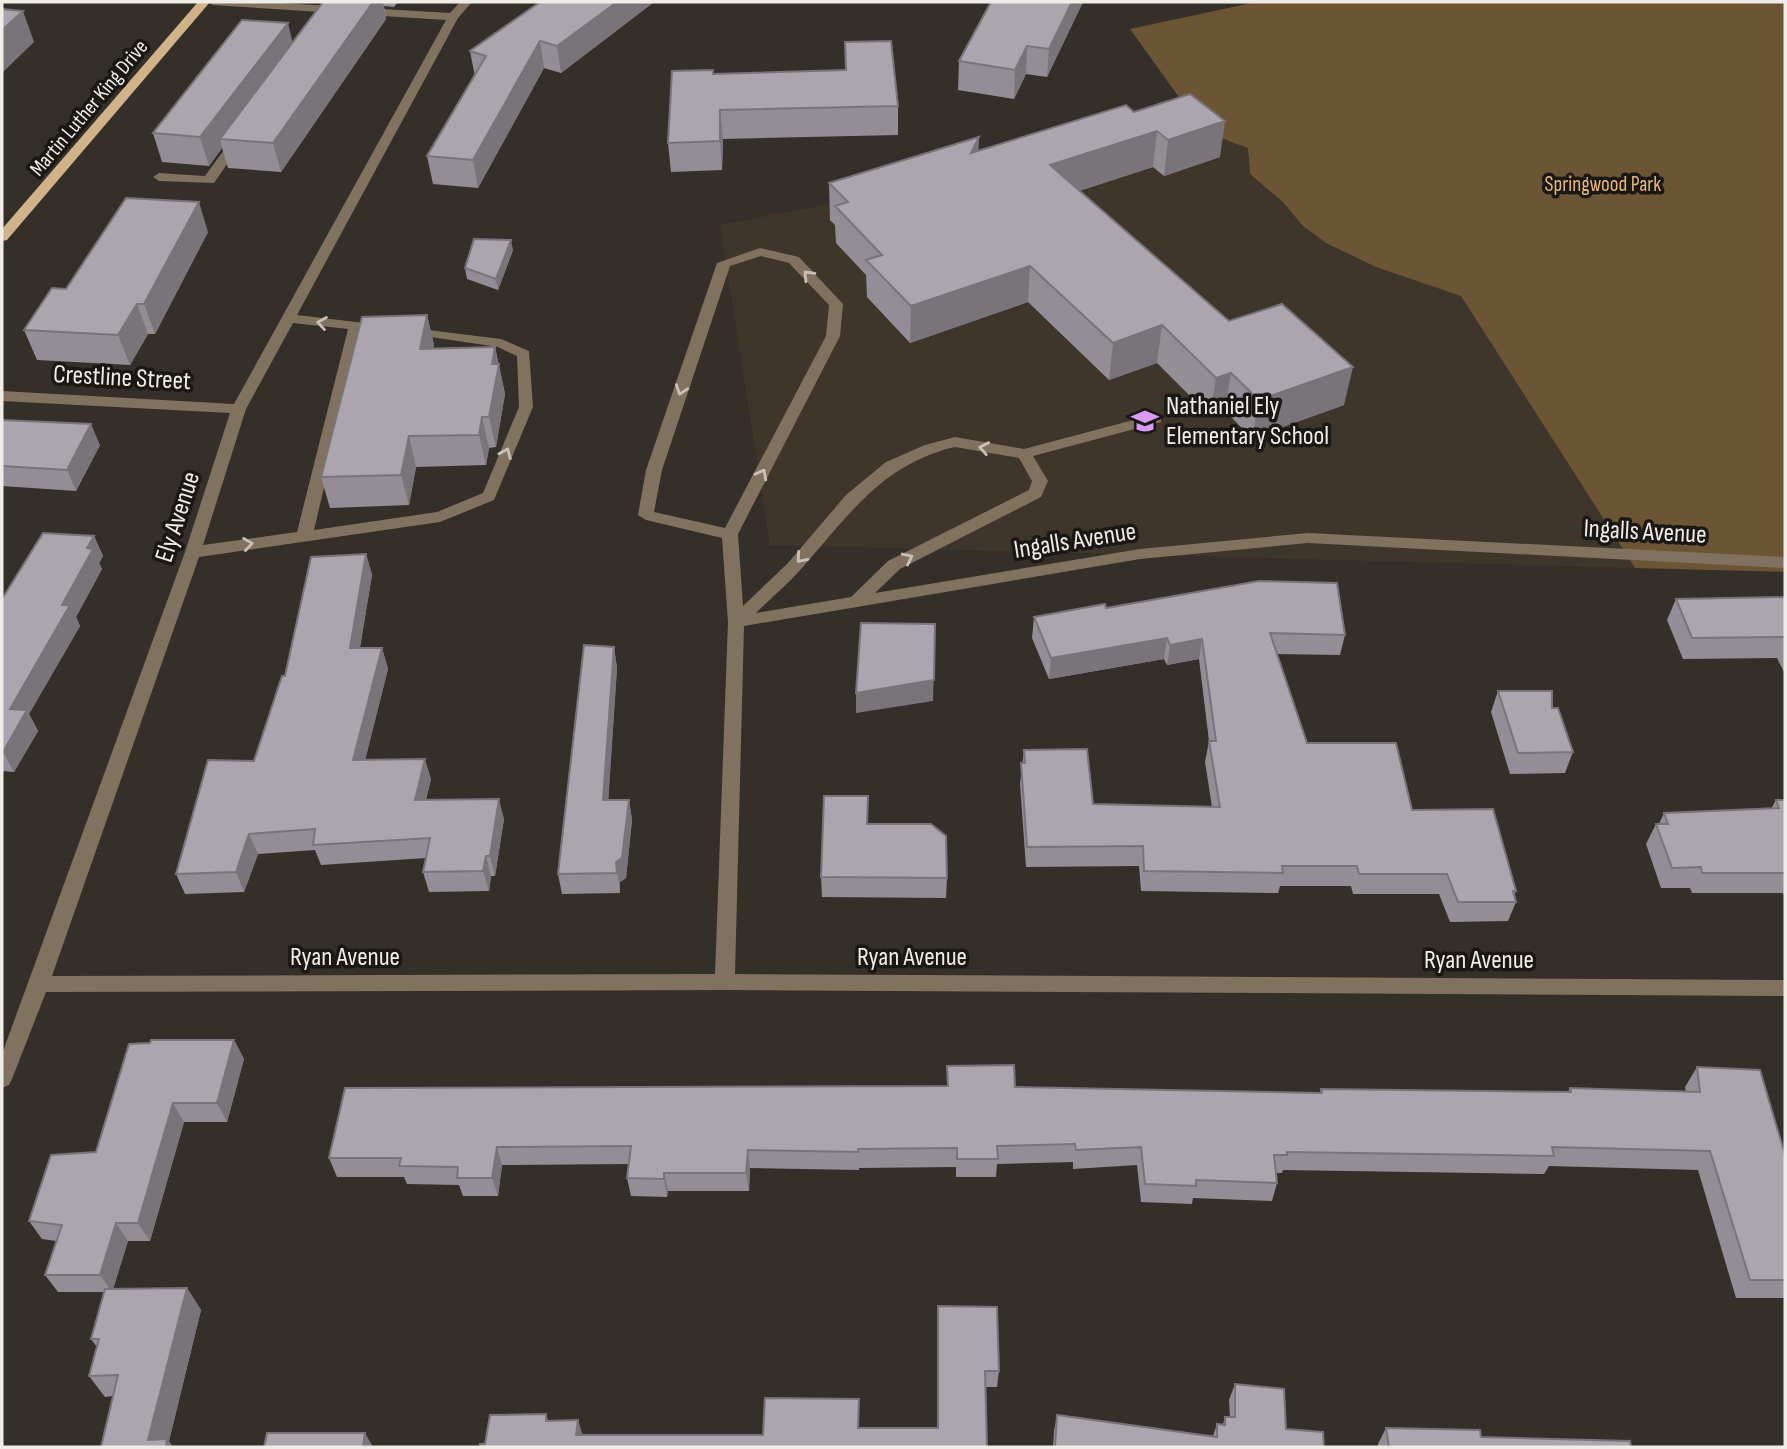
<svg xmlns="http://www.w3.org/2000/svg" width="1787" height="1449" font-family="'Sofia Sans Condensed',sans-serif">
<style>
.built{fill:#3e362a}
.green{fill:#6b5535}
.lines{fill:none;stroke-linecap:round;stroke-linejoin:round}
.minor{fill:#80725e;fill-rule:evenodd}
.major{fill:#d1b389;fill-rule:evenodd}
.wall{fill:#938e96}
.shaded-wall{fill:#78747a}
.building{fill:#aba5ae;stroke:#78747a;stroke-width:2}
.oneway{stroke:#c9c1b8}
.labels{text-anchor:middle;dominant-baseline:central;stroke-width:7;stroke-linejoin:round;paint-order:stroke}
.far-street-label{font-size:21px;fill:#f0ece8;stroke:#1a1815}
.far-park-label{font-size:21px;fill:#eab970;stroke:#1a1815}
.street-label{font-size:26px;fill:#f0ece8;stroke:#1a1815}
.poi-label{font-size:26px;fill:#f0ece8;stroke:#1a1815;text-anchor:start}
</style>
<rect width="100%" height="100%" fill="#342f29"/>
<path class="built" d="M1204,132L1248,148L1250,174L1283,202L1303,226L1326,243L1354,257L1461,296L1635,568L770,545L720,225Z"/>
<path class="green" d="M1256,2H1785V572L1635,568L1461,296L1376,267L1326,243L1303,226L1283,202L1250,174L1248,148L1204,132L1130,29Z"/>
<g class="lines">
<path class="minor" d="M207,2H264L450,13L460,2H472L458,18L297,315L381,325L388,329L381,333L361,331L314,530L437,512L483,493L519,407L517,356L498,347L404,333V327L501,339L529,351L533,407L494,500L440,522L199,557L52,976L715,974L728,622L722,538L646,520L638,515L646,470L717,263L760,248L799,257L843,304L840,336L738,534L743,606L788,563L846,495L886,462L925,445L955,437L1024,449L1156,414L1161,416V422L1033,456L1048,481L1041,497L900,569L875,593L1140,549L1308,533L1785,557V568L1308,543L1140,559L744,626L735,974L1785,980V996L725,990L46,992L12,1079L9,1085L2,1088V1054L185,552L230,413L2,401V391L234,404L446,20L213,5ZM761,256L789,263L829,305L826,336L725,528L654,512L662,470L730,266ZM293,323L348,329L297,532L203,545L246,409ZM955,447L1019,458L1032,481L1029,490L888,561L851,597L756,613C771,598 788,584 802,568C849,515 882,464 955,447Z
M239,134L245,138L214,183L159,181L153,177L159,173L205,176L235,135Z"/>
<path class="major" d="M198,2H210L7,240L2,241V229Z"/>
</g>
<path class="wall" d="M323,2H398L394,7L384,6L386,19L281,172L228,168L222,148L209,166L162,162L153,133L292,42Z
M654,2L561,73L544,68L478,188L433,184L427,156L475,77L470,51Z
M991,2H1083L1047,77L1026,74L1014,99L958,90L959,61Z
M845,42L898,106V135L723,139L722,170L671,172L668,143L713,74L845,70Z
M1134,112L1220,157L1164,176L1153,167L1079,191L1229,321L1344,405L1252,438L1225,411L1210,416L1157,363L1109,380L1028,302L910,343L867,297L866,275L836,243L835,225L830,220L829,183L979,137L978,150Z
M208,232L155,334H148L130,365L37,360L24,330L66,289Z
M513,250L498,290L467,279L465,268Z
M427,315L434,345L433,348L495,347L505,394L496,447L489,448L486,465L416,467L409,505L330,508L321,477Z
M2,420L100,445L76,491L2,486Z
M94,536L103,556L99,563L102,569L76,617L80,626L29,714L38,731L14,772L2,771V599Z
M366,554L372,575L360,648H382L388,669L365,760L431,779L426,800L504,819L495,876H491L489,891L429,892L423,872L426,858L321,865L315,850L258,854L244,892L185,894L176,874L254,761L285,676Z
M1785,597V672H1784L1777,658L1683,659L1667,620L1676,599Z
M1106,608L1345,635L1340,655L1277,654L1307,743L1412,810L1516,891L1514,896L1516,902L1508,921L1450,922L1439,894H1353L1351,886H1280L1278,893L1141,891L1139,866L1026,867L1020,784L1024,750L1093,804L1212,807L1205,762L1209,741L1199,659L1167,665L1164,659L1049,679L1032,638L1034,617Z
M614,647L617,668L608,800H629L632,820L626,878L620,882V893L562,894L558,874Z
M1498,691L1552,708L1573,752L1565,773L1510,774L1491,712Z
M1776,800H1785V898L1783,893H1692L1690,888H1661L1646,844L1656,824H1659L1664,813L1771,809Z
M868,824L947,878L946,898L822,897L821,877Z
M234,1040L244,1059L227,1122H184L150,1241H128L113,1289L187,1288L201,1310L169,1441L113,1396L105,1397L89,1376L97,1347L91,1339L104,1292H58L45,1275L56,1241L42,1239L29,1221L96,1152Z
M947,1066L1015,1087L1320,1093L1321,1089L1568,1092L1570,1088L1686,1092L1685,1087L1697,1067L1785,1155V1298H1736L1698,1170L1549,1166L1544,1174L1283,1170L1282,1173H1276L1277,1183L1272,1201L1193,1198L1192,1204L1141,1202L1137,1165L1073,1169V1162L997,1164L996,1177H956V1167L859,1168V1170L750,1168L749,1191H668L667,1197L631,1196L627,1178L629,1164L502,1165L498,1196H463L459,1185L407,1184L404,1177H337L329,1158L947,1086Z
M938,1306L999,1371L997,1387H986L987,1447L485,1444L546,1414L548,1421L583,1435H763L859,1399V1428H938Z
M1235,1384L1286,1429L1324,1447H1053L1054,1431L1057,1415L1213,1436L1217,1424H1223L1225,1417H1230L1229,1400Z
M1386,1428L1481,1437L1631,1447H1378V1444Z"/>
<path class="shaded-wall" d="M373,2H383L386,19L281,172L273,143Z
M617,2H654L561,73L557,46Z
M1072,2H1083L1047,77L1049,49Z
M23,11L34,42L2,73V30Z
M288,23L295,52L220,139L222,148L209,166L200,137Z
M540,41L544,68L478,188L473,160Z
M1027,46L1026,74L1014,99L1015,70Z
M720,110L723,139L722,170L720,141Z
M1225,121L1220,157L1164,176L1168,140Z
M1157,131L1153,167L1047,201L1050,165Z
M979,137L977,173L971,153Z
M199,202L208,232L155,334L144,304Z
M511,240L513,250L498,290L496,279Z
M1030,266L1028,302L910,343L911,306Z
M137,304L148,334L130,365L118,335Z
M427,315L434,345L427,379L420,349Z
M1162,325L1157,363L1109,380L1113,343Z
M495,347L505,394L496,447L489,417L492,364Z
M1353,367L1344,405L1252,438L1259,400Z
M1231,373L1225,411L1210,416L1216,378Z
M482,417L489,448L486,465L479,435Z
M91,424L100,445L76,491L67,470Z
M409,436L416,467L409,505L401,475Z
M94,536L103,556L99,563L102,569L76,617L80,626L29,714L38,731L14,772L3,752L10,709L62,605L87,548Z
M366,554L372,575L356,669L350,648Z
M935,624L933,701L856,713V693Z
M1167,638L1164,659L1049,679L1051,658Z
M1202,639L1199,659L1167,665L1170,645Z
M614,647L617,668L607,821L603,800Z
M382,648L388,669L360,780L353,760Z
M425,759L431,779L421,820L415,800Z
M499,799L504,819L495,876L490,856Z
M629,800L632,820L626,878L620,882V893L616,862Z
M249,834L258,854L244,892L236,872Z
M486,856L491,876L489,891L483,871Z
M234,1040L244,1059L227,1122L217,1103Z
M173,1103L184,1122L150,1241L138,1223Z
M497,1147L502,1165L498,1196L492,1178Z
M748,1150L750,1168L749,1191L746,1173Z
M664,1173L668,1191L667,1197L664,1179Z
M116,1223L128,1241L112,1292L100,1275Z
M187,1288L201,1310L169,1441L173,1447H154L148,1440Z
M578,1420L583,1436L576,1435Z
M365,1433L373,1447H363Z"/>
<path class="building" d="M323,2H373L273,143L220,139Z
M540,2H617L557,46L540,41L473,160L427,156L486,56L470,51Z
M991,2H1072L1049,49L1027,46L1015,70L959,61Z
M2,9L23,11L2,30Z
M242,20L288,23L200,137L153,133Z
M891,41L898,106L720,110V141L668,143L672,71L713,70V74L846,70L845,42Z
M1190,94L1225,121L1168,140L1157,131L1050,165L1229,321L1282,304L1353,367L1259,400L1231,373L1216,378L1162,325L1113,343L1030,266L911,306L866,260L882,255L835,206L848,202L829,183L979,137L971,153L1126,105L1134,112Z
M126,198L199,202L144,304H137L118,335L24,330L52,288L66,289Z
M474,239L511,240L496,279L465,268Z
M427,315L420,349L495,347L492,364H499L489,417H482L479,435L409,436L401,475L321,477L362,317Z
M2,420L91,424L67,470L2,466Z
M43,533L94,536L87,548L93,549L62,605H70L10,709L27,710L3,752H2V599Z
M366,554L350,648H382L353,760L425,759L415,800L499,799L490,856H486L483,871L423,872L430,838L313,845L315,829L249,834L236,872L176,874L208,760L254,761L282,676H285L311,557Z
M1259,581L1337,583L1345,635L1270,633L1307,743H1396L1412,810L1493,809L1516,891H1513L1516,902H1458L1447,874H1359L1357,866H1282L1283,873L1144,871L1143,846L1027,847L1021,763H1025L1024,750L1087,749L1093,804L1220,807L1209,741H1216L1202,639L1170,645L1167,638L1051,658L1034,617L1105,604L1106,608Z
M1785,597V637L1692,638L1676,599Z
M861,623L935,624L934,680L856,693Z
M584,645L614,647L603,800H629L622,858L616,862L617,873L558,874Z
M1498,691H1552V708H1558L1573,752L1518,753Z
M824,796H868L867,824H931L946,836L947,878L821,877Z
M1776,800H1785V873H1702L1701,867L1672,868L1656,824H1668L1664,813L1779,808Z
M151,1040H234L217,1103H173L138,1223H116L100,1275H45L62,1225L29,1221L51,1155L96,1152L129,1044L150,1043Z
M1014,1065L1015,1087L1322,1093L1321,1089L1571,1092L1570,1088L1700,1092L1697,1067L1760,1070L1785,1155V1280H1750L1710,1151L1552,1147L1554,1156L1287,1152V1155H1274L1277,1183L1196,1180V1186L1145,1184L1141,1147L1076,1150L1075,1144L997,1146L998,1159H957V1148L858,1149V1152L748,1150L746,1173H664V1179L627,1178L631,1146L497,1147L492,1178H457L458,1167L399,1166L401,1158H329L345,1088L948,1086L947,1066Z
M187,1288L148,1440L167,1439L166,1447H101L118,1375L89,1376L99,1339H91L105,1289Z
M938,1306L997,1307L999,1371H985L987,1447H480V1444H485L490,1415L546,1414V1421L578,1420L576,1435H763L765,1398L859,1399L858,1428H938Z
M1235,1384L1284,1389L1286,1429L1323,1432L1324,1447H1055L1057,1415L1217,1437V1424L1225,1425V1417H1235Z
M1386,1428L1480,1430L1481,1437L1630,1441L1631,1447H1389Z
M267,1433H365L363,1447H264Z"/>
<defs><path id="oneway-chevron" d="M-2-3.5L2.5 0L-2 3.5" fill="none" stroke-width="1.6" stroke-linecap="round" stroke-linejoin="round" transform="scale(1.75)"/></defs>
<g class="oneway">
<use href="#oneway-chevron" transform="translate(808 275) rotate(-133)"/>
<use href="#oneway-chevron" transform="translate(322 323) rotate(-171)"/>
<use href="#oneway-chevron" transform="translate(681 390) rotate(109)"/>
<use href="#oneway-chevron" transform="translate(984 448) rotate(-169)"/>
<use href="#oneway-chevron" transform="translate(506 453) rotate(-67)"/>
<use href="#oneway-chevron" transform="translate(762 474) rotate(-62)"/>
<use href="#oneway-chevron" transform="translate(248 544) rotate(-8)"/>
<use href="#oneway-chevron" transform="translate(801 558) rotate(131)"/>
<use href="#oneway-chevron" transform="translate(908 558) rotate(-26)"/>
</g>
<defs>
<symbol id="school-bare" viewBox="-9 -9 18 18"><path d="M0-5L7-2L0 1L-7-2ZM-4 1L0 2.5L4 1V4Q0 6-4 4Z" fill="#d99af7" stroke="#1a1815" stroke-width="2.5" paint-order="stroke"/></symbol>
</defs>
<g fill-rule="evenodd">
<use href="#school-bare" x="1126" y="402" width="38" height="38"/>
</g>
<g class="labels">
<g class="far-street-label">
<text transform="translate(89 108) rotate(-50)">Martin Luther King Drive</text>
</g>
<g class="far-park-label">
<text x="1603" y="184">Springwood Park</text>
</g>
<g class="street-label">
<text transform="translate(122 378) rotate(3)">Crestline Street</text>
<text transform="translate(178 517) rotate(-72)">Ely Avenue</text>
<text transform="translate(1645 532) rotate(3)">Ingalls Avenue</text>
<text transform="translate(1075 541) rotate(-9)">Ingalls Avenue</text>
<text x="345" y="957">Ryan Avenue</text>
<text x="912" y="957">Ryan Avenue</text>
<text x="1479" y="960">Ryan Avenue</text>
</g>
<g class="poi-label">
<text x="1166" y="406">Nathaniel Ely<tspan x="1166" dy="30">Elementary School</tspan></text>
</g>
</g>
<rect width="1787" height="1449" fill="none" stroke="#f0ece8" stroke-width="7"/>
</svg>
